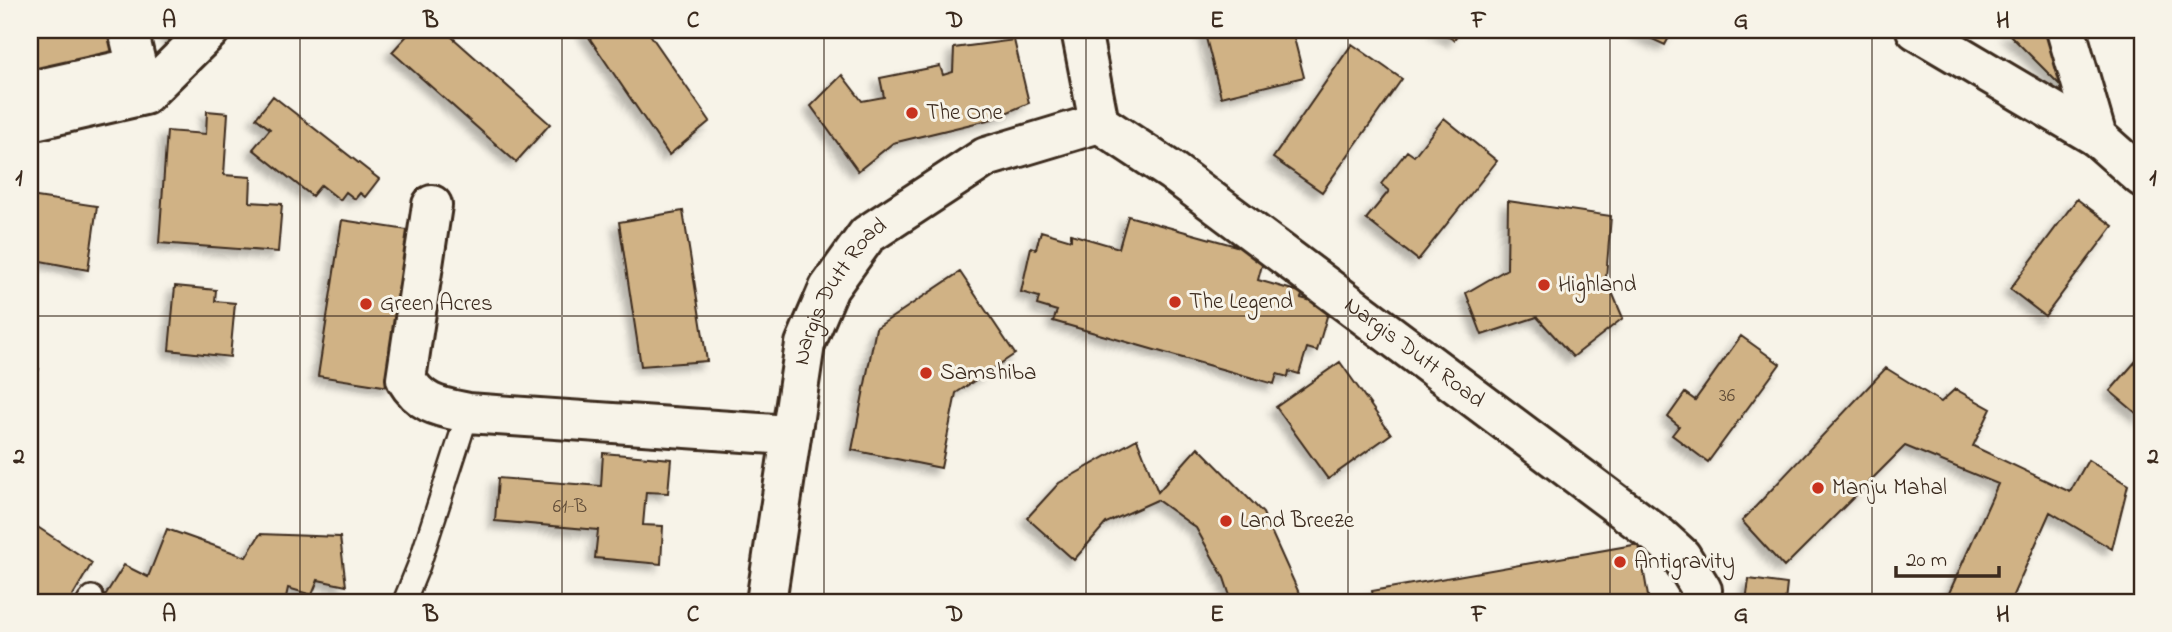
<svg xmlns="http://www.w3.org/2000/svg" width="2172" height="632" font-family="'Indie Flower',sans-serif">
<style>
.building{fill:#d0b285;stroke:#3b2a1e;stroke-width:2;filter:url(#shadow)}
.lines{fill:none;stroke-linecap:round;stroke-linejoin:round}
.lane-casing{stroke:#3b2a1e;stroke-width:26}
.street-casing{stroke:#3b2a1e;stroke-width:44}
.secondary-casing{stroke:#3b2a1e;stroke-width:44}
.lane{stroke:#f7f3e8;stroke-width:21}
.street{stroke:#f7f3e8;stroke-width:38}
.secondary{stroke:#f7f3e8;stroke-width:38}
.grid{fill:none;stroke:#3b2a1e;stroke-width:2;stroke-opacity:0.55}
.poi-dot{fill:#c8321e;stroke:#f7f3e8;stroke-width:2.5}
.labels{text-anchor:middle;dominant-baseline:central;stroke-width:6;stroke-linejoin:round;paint-order:stroke}
.number-label{font-size:19px;fill:#604c38}
.poi-label{font-size:23px;fill:#3b2a1e;stroke:#f7f3e8;text-anchor:start}
.street-label{font-size:23px;fill:#3b2a1e;stroke:#f7f3e8}
.neatline{fill:none;stroke:#3b2a1e;stroke-width:2.5}
.grid-label{font-size:23px;text-anchor:middle;font-weight:bold;fill:#3b2a1e}
</style>
<defs>
<filter id="shadow"><feDropShadow dx="-6" dy="6" stdDeviation="3.5" flood-color="#0004"/></filter>
</defs>
<rect width="100%" height="100%" fill="#f7f3e8"/>
<filter id="ink" filterUnits="userSpaceOnUse"><feTurbulence type="fractalNoise" baseFrequency=".0143" numOctaves="2"/><feDisplacementMap in="SourceGraphic" scale="14" xChannelSelector="R" yChannelSelector="G"/><feConvolveMatrix kernelMatrix="1 2 1 2 8 2 1 2 1" color-interpolation-filters="sRGB"/></filter>
<g filter="url(#ink)">
<path class="building" d="M30,30H116L125,67L30,88Z
M165,30H185L174,43Z
M412,30H444L550,124L516,162L392,52Z
M584,30H647L710,121L669,155Z
M1204,30H1292L1304,77L1221,97Z
M1436,30H1460L1454,40Z
M1633,30H1673L1665,45Z
M2052,30L2085,110L2008,33Z
M1014,40L1029,103L992,119L893,143L858,171L811,106L842,75L862,101L884,97L880,78L940,66L943,75L953,72L954,48Z
M1352,44L1402,79L1322,192L1273,158Z
M273,96L379,179L365,197L360,193L355,199L346,192L340,200L321,185L312,196L253,149L270,129L256,118Z
M207,111L228,113L224,175L251,177L250,202L282,204L278,252L159,243L167,131L206,134Z
M1444,118L1497,161L1418,260L1366,219L1389,191L1381,184L1407,151L1414,156Z
M30,196L97,206L88,270L30,259Z
M2077,199L2113,226L2045,316L2010,289Z
M1508,201L1611,216L1606,278L1623,318L1573,357L1537,317L1482,335L1466,293L1507,269Z
M683,211L707,361L641,366L619,222Z
M1128,216L1265,254L1258,280L1303,293L1301,298L1330,306L1317,351L1307,348L1299,374L1289,371L1288,377L1277,374L1274,384L1053,321L1057,311L1037,305L1039,297L1021,292L1031,247L1036,249L1041,231L1071,240V234L1119,248Z
M342,220L414,231L390,387L318,376Z
M960,272L1015,354L956,393L941,468L852,450L876,328Z
M175,286L216,290L215,301L235,303L230,357L169,350Z
M1741,336L1780,364L1708,462L1672,435L1679,426L1668,417L1685,393L1695,400Z
M2142,354V418L2110,391Z
M1340,362L1391,434L1328,479L1276,407Z
M30,365L39,369L30,394Z
M1886,368L1941,402L1955,389L1991,409L1973,446L2070,492L2088,460L2128,485L2112,549L2050,512L2010,602H1945L1998,484L1905,446L1784,567L1742,521Z
M1137,439L1158,492L1198,447L1263,513L1303,602H1232L1224,578L1196,528L1157,500L1106,523L1074,560L1027,518L1059,483Z
M603,453L671,459L668,493L646,492L643,525L663,526L661,564L595,558L598,530L495,521L498,478L601,486Z
M30,522L92,563L69,602H30Z
M167,529L246,557L260,534L340,537L346,586L318,580L312,595L288,588L285,602H101L124,565L148,577Z
M1639,544L1649,602H1374L1372,591Z
M1749,579L1787,584L1785,602H1746Z"/>
<g class="lines">
<defs>
<path id="lane" d="M88,602L92,597
M404,602L419,565L468,413"/>
<g id="street">
<path d="M128,30L143,93"/>
<path id="s1" d="M1081,30L1099,123L1173,172L1660,537L1681,556L1702,590L1698,602"/>
<path d="M1916,30L2097,137"/>
<path d="M30,91L137,67"/>
<path d="M30,121L144,95L210,30"/>
<path d="M432,205L406,379C421,405 440,407 468,413L789,435"/>
<path id="s2" d="M766,602L805,344L829,288L867,235L986,157L1099,123"/>
</g>
<path id="secondary" d="M2066,30L2097,137L2142,177"/>
</defs>
<use href="#lane" class="lane-casing"/>
<use href="#street" class="street-casing"/>
<use href="#secondary" class="secondary-casing"/>
<use href="#lane" class="lane"/>
<use href="#street" class="street"/>
<use href="#secondary" class="secondary"/>
</g>
</g>
<path class="grid" d="M300,30V602M562,30V602M824,30V602M1086,30V602M1348,30V602M1610,30V602M1872,30V602M30,316H2142"/>
<g class="poi-dot">
<circle cx="912" cy="113" r="7"/>
<circle cx="1544" cy="285" r="7"/>
<circle cx="1175" cy="302" r="7"/>
<circle cx="366" cy="304" r="7"/>
<circle cx="926" cy="373" r="7"/>
<circle cx="1818" cy="488" r="7"/>
<circle cx="1226" cy="521" r="7"/>
<circle cx="1620" cy="562" r="7"/>
</g>
<g class="labels">
<g class="number-label">
<text x="1727" y="396">36</text>
<text x="570" y="507">61-B</text>
</g>
<g class="poi-label">
<text x="926" y="113">The One</text>
<text x="1558" y="285">Highland</text>
<text x="1189" y="302">The Legend</text>
<text x="380" y="304">Green Acres</text>
<text x="940" y="373">Samshiba</text>
<text x="1832" y="488">Manju Mahal</text>
<text x="1240" y="521">Land Breeze</text>
<text x="1634" y="562">Antigravity</text>
</g>
<g class="street-label">
<text stroke="none"><textPath href="#s2" startOffset="324">Nargis Dutt Road</textPath></text>
<text stroke="none"><textPath href="#s1" startOffset="485">Nargis Dutt Road</textPath></text>
</g>
</g>
<rect width="2172" height="632" fill="none" stroke="#f7f3e8" stroke-width="77"/>
<path d="M1896 566v10h103v-10" fill="none" stroke="#3b2a1e" stroke-width="3.5"/>
<text x="1906" y="566" font-size="21" fill="#3b2a1e" stroke="#f7f3e8" stroke-width="5" paint-order="stroke">20 m</text>
<rect x="38" y="38" width="2096" height="556" class="neatline"/>
<g class="grid-label">
<text x="169" y="27">A</text>
<text x="431" y="27">B</text>
<text x="693" y="27">C</text>
<text x="955" y="27">D</text>
<text x="1217" y="27">E</text>
<text x="1479" y="27">F</text>
<text x="1741" y="27">G</text>
<text x="2003" y="27">H</text>
<text x="19" y="185">1</text>
<text x="2153" y="185">1</text>
<text x="19" y="463">2</text>
<text x="2153" y="463">2</text>
<text x="169" y="621">A</text>
<text x="431" y="621">B</text>
<text x="693" y="621">C</text>
<text x="955" y="621">D</text>
<text x="1217" y="621">E</text>
<text x="1479" y="621">F</text>
<text x="1741" y="621">G</text>
<text x="2003" y="621">H</text>
</g>
</svg>
